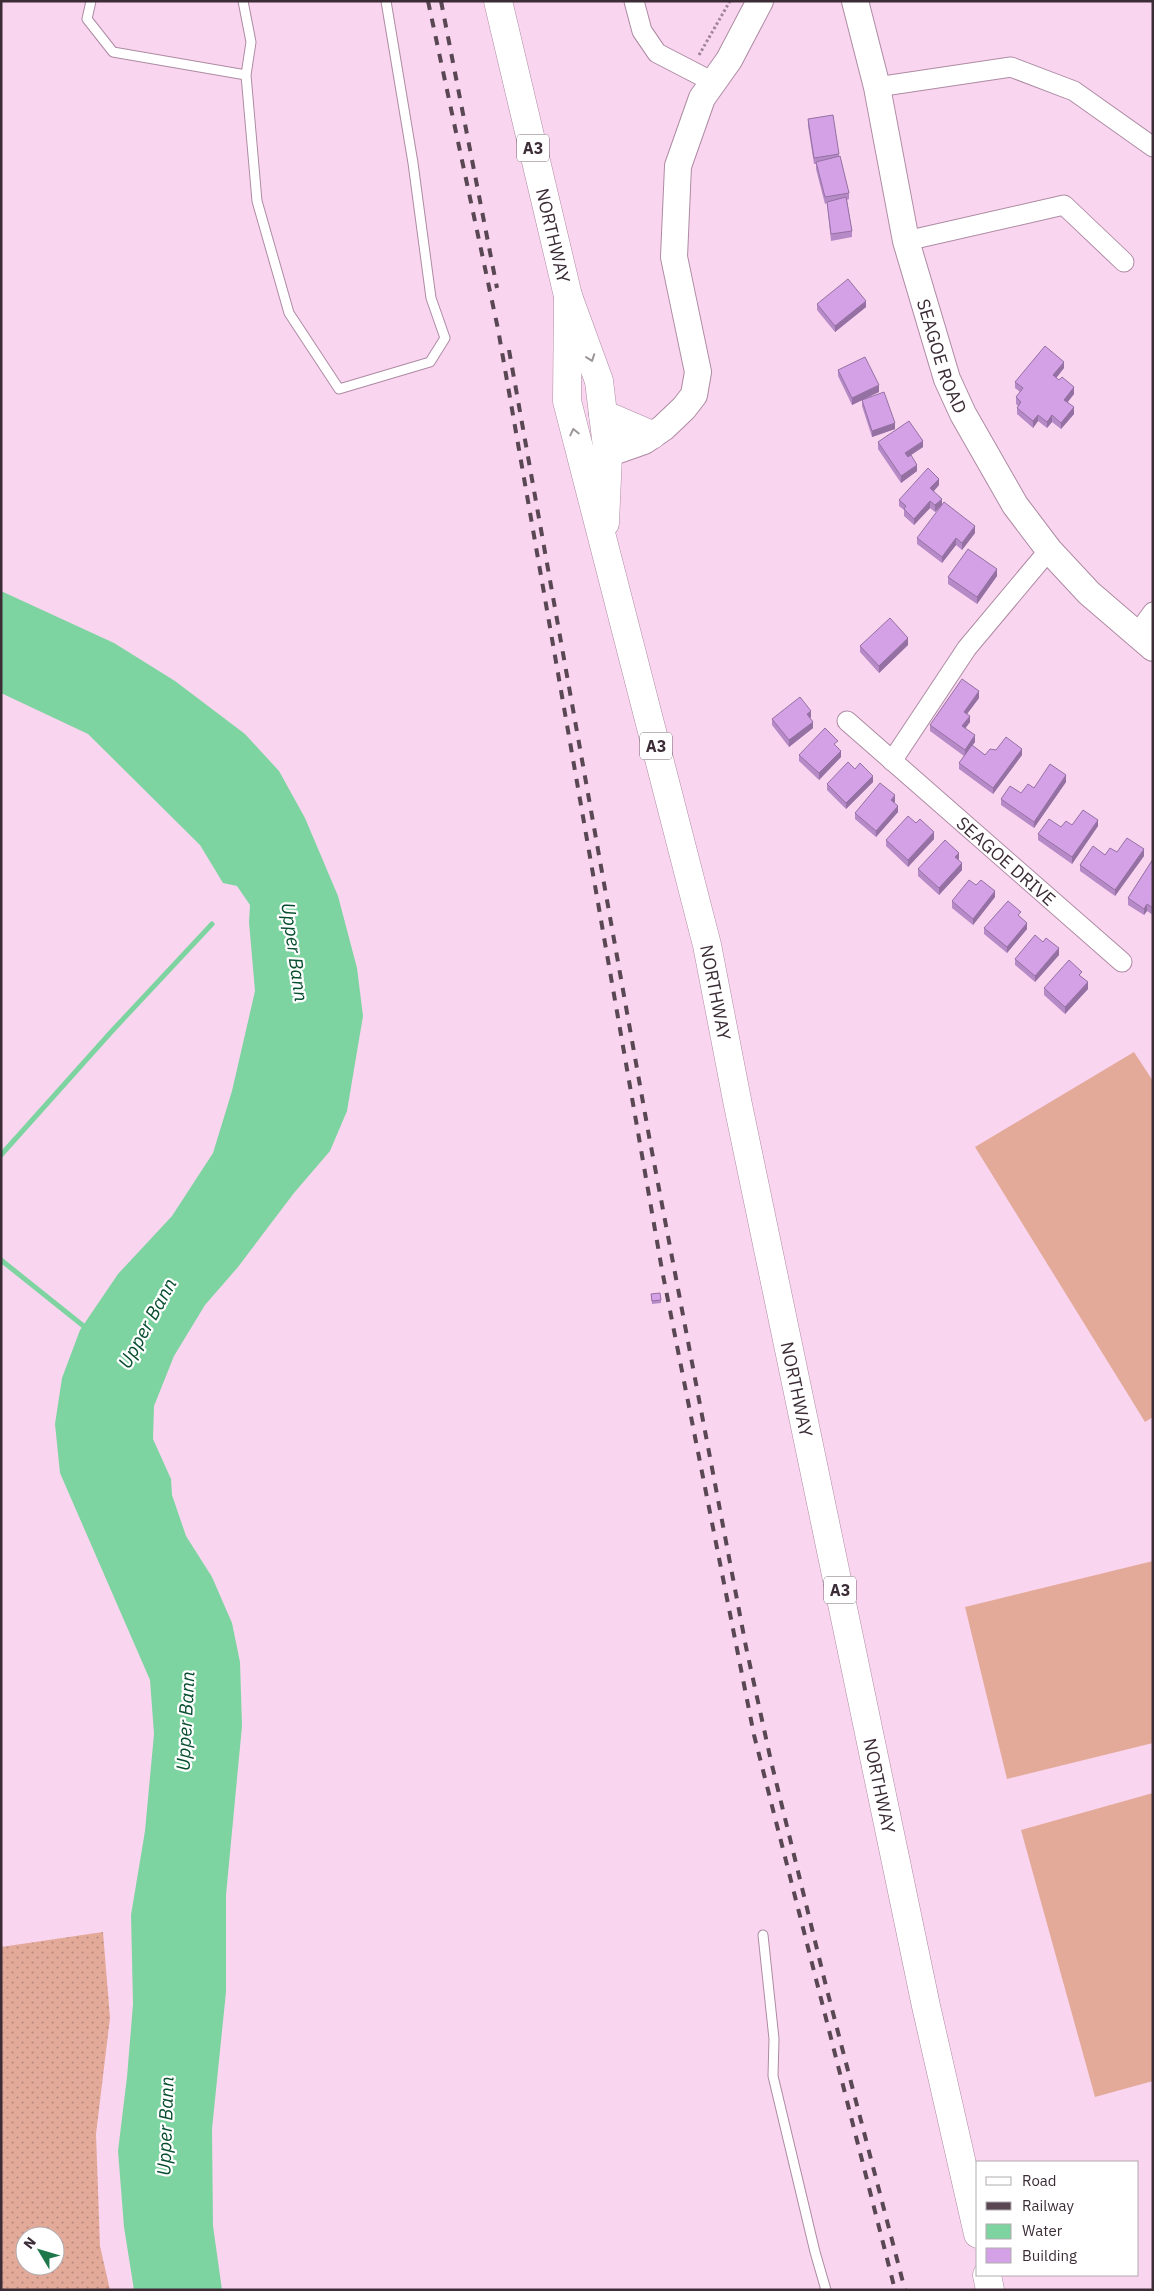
<svg xmlns="http://www.w3.org/2000/svg" width="1154" height="2291" font-family="'IBM Plex Sans',sans-serif">
<style>
.grass{fill:url(#grass-dots);fill-rule:evenodd}
.pitch{fill:#e3aa9a}
.water{fill:#7ed4a1}
.lines{fill:none;stroke-linecap:round;stroke-linejoin:round}
.stream{stroke:#7ed4a1;stroke-width:5}
.lane-casing{stroke:#ad8ba3;stroke-width:11}
.street-casing{stroke:#ad8ba3;stroke-width:21}
.secondary-casing{stroke:#ad8ba3;stroke-width:28}
.highway-casing{stroke:#ad8ba3;stroke-width:29}
.path{stroke:#a08598;stroke-width:3;stroke-dasharray:2.5 2.5;stroke-linecap:butt}
.lane{stroke:#fff;stroke-width:9}
.street{stroke:#fff;stroke-width:19}
.secondary{stroke:#fff;stroke-width:26}
.highway{stroke:#fff;stroke-width:28}
.rail{stroke:#594753;stroke-width:4;stroke-dasharray:9 9;stroke-linecap:butt}
.wall{fill:#b68ac7}
.shaded-wall{fill:#9471a2}
.building{fill:#d4a1e7;stroke:#9471a2}
.oneway{stroke:#9d969a}
.labels{text-anchor:middle;dominant-baseline:central;stroke-width:4.5;stroke-linejoin:round;paint-order:stroke}
.shield{fill:#fff;stroke:#766b72;stroke-width:1}
.shield-label{font-size:16px;font-weight:bold;fill:#3b2c36}
.street-label{font-size:18px;fill:#3b2c36;stroke:#fff}
.water-label{font-size:19px;font-style:italic;fill:#064d2d;stroke:#fff}
</style>
<defs>
<pattern id="grass-dots" width="8" height="8" patternUnits="userSpaceOnUse" patternTransform="scale(1.25)"><rect width="8" height="8" fill="#e3aa9a"/><path d="M2 2h.1M6 6h.1" fill="none" stroke="#b98b7e" stroke-width="1.8" stroke-linecap="round"/></pattern>
</defs>
<rect width="100%" height="100%" fill="#fad5ef"/>
<path class="grass" d="M103,1932L110,2018L96,2134L100,2246L110,2290H1V1947ZM25,2236H55V2266H25Z"/>
<path class="pitch" d="M1134,1052L1153,1081V1417L1145,1422L975,1147Z
M1153,1561V1743L1007,1779L965,1607Z
M1153,1793V2081L1095,2097L1021,1830Z"/>
<path class="water" d="M1,591L114,643L175,681L245,734L279,771L305,818L338,896L357,968L363,1016L347,1111L330,1151L294,1193L238,1267L205,1305L174,1356L154,1406L153,1439L171,1479L172,1495L186,1536L212,1577L232,1623L240,1662L242,1726L226,1895V1992L212,2129L213,2226L222,2290H134L124,2227L118,2151L127,2077L133,2004L131,1915L145,1831L154,1734L150,1680L60,1473L55,1424L62,1378L80,1330L118,1274L172,1216L213,1153L232,1091L255,991L249,922L250,905L237,886L223,883L200,845L88,734L1,693Z"/>
<g class="lines">
<path class="stream" d="M1,1155L112,1031L212,924
M1,1260L86,1328"/>
<defs>
<path id="lane" d="M91,1L87,19L113,52L246,75L251,42L243,1
M246,75L257,201L289,313L339,389L430,362L445,338L431,298L413,163L386,1
M763,1935L774,2039L773,2076L815,2252L826,2290"/>
<g id="street">
<path d="M634,1L642,31L657,53L713,82"/>
<path d="M877,87L1011,67L1074,91L1153,147"/>
<path d="M906,241L1064,205L1124,262"/>
<path d="M1136,635L1153,612"/>
<path id="s1" d="M847,721L1122,962"/>
<path d="M892,761L967,648L1049,550"/>
</g>
<g id="secondary">
<path id="s2" d="M855,1L877,87L906,241L947,379L963,414L1015,505L1049,550L1089,593L1153,648"/>
<path d="M587,461L644,441L663,428L684,408L694,395L698,372L674,257L678,166L702,98L729,60L760,1"/>
</g>
<g id="highway">
<path id="s3" d="M498,1L568,296L599,381L608,455L605,523"/>
<path id="s4" d="M568,296L567,401L707,945L738,1105L926,2006L978,2234"/>
<path d="M603,414L652,435"/>
<path d="M987,2275L990,2290"/>
</g>
</defs>
<use href="#lane" class="lane-casing"/>
<use href="#street" class="street-casing"/>
<use href="#secondary" class="secondary-casing"/>
<use href="#highway" class="highway-casing"/>
<path class="path" d="M699,55L730,1"/>
<use href="#lane" class="lane"/>
<use href="#street" class="street"/>
<use href="#secondary" class="secondary"/>
<use href="#highway" class="highway"/>
<path class="rail" d="M428,1L498,329L662,1270L754,1735L895,2290
M441,1L497,288
M509,350L649,1136L746,1647L771,1761L826,1986L905,2290"/>
</g>
<path class="wall" d="M808,119L839,154V156L849,193V199L847,200L852,231V237L831,241L827,203L825,204L816,169V164H814L808,126Z
M817,304L866,307L835,332L817,310Z
M1064,368L1056,378L1074,394L1068,402L1074,414L1061,429L1052,422L1047,428L1038,421L1033,428L1017,414V408L1018,406L1016,404V397L1020,392L1015,388V382Z
M838,370L879,392L863,399L895,429L872,437L862,406V400L852,405L838,376Z
M878,442L923,447L908,457L917,471L901,483L878,449Z
M939,485L934,491L942,505L935,512L930,508L914,525L904,516V510L899,506V500Z
M975,533L962,550L956,545L942,563L917,544V538Z
M997,576L977,604L948,584V577Z
M908,645L879,673L860,652V646Z
M979,698L967,714L970,722L965,728L975,742L972,745L985,755H1022L993,794L959,769V763L964,756L930,731V725Z
M811,717L810,718L813,728L789,747L772,725V719Z
M838,747L841,757L819,780L799,761V755Z
M855,769L873,782L846,809L827,790V784Z
M1066,782L1034,828L1001,805V799L1021,793L1034,788Z
M895,802L894,803L898,812L876,837L855,819V813Z
M1072,825L1098,826L1072,864L1038,840V834L1061,827Z
M934,839L908,867L886,846V840Z
M1117,852L1144,856L1115,896L1080,871V865L1105,855Z
M959,859L958,860L962,870L939,895L918,876V869Z
M1153,859V915L1147,911L1144,915L1128,905V898Z
M976,885L995,897L973,925L952,908V901Z
M1021,918L1027,929L1007,953L984,934V928Z
M1059,955L1035,982L1015,965V959Z
M1082,977L1088,989L1065,1014L1044,995V988Z
M651,1294L661,1300V1303L652,1304Z"/>
<path class="shaded-wall" d="M866,301V307L835,332V326Z
M1064,362V368L1053,382V375Z
M879,385V392L852,405V398Z
M1074,387V394L1064,406V400Z
M1074,407V414L1061,429V423Z
M1038,415V421L1033,428V421Z
M1052,415V422L1047,428V422Z
M895,423V429L872,437V431Z
M923,441V447L905,459V453Z
M917,465V471L901,483V476Z
M939,479V485L930,495V488Z
M942,499V505L935,512V505Z
M930,501V508L914,525V519Z
M975,526V533L962,550V543Z
M956,538V545L942,563V557Z
M997,569V576L977,604V597Z
M908,638V645L879,673V666Z
M979,691V698L964,718V712Z
M811,711V717L807,721V714Z
M970,716V722L962,733V726Z
M813,722V728L789,747V740Z
M975,735V742L965,756V750Z
M1022,749V755L993,794V788Z
M841,751V757L819,780V773Z
M1066,775V782L1034,828V822Z
M873,776V782L846,809V803Z
M895,795V802L891,806V800Z
M898,806V812L876,837V831Z
M1098,820V826L1072,864V857Z
M934,832V839L908,867V860Z
M1144,849V856L1115,896V890Z
M959,853V859L955,863V857Z
M962,863V870L939,895V888Z
M995,891V897L973,925V919Z
M1147,904V911L1144,915V909Z
M1027,923V929L1007,953V947Z
M1059,948V955L1035,982V976Z
M1088,982V989L1065,1014V1007Z"/>
<path class="building" d="M833,115L839,154L814,158L808,119Z
M840,156L849,193L825,197L816,162Z
M846,197L852,231L831,234L827,202Z
M848,279L866,301L835,326L817,304Z
M1045,346L1064,362L1053,375L1059,380L1062,377L1074,387L1064,400L1074,407L1061,423L1052,415L1047,422L1038,415L1033,421L1017,408L1021,402L1016,397L1023,388L1015,382Z
M865,357L879,385L852,398L838,370Z
M884,392L895,423L872,431L862,400Z
M909,421L923,441L905,453L908,457L911,455L917,465L901,476L878,442Z
M928,468L939,479L930,488L942,499L935,505L930,501L914,519L904,509L906,506L899,500Z
M944,502L975,526L962,543L956,538L942,557L917,538Z
M968,549L997,569L977,597L948,577Z
M890,618L908,638L879,666L860,646Z
M962,679L979,691L964,712L970,716L962,726L975,735L965,750L930,725Z
M800,697L811,711L807,714L813,722L789,740L772,719Z
M825,728L838,741L834,744L841,751L819,773L799,755Z
M1006,737L1022,749L993,788L959,763L972,745L985,755L990,749L996,750Z
M848,762L855,769L860,763L873,776L846,803L827,784Z
M1050,764L1066,775L1034,822L1001,799L1010,786L1021,793L1028,784L1034,788Z
M880,783L895,795L891,800L898,806L876,831L855,813Z
M1083,810L1098,820L1072,857L1038,834L1049,819L1061,827L1066,821L1072,825Z
M908,816L916,823L920,819L934,832L908,860L886,840Z
M1127,838L1144,849L1115,890L1080,865L1093,846L1105,855L1110,848L1117,852Z
M945,840L959,853L955,857L962,863L939,888L918,869Z
M1153,859V908L1147,904L1144,909L1128,898Z
M969,880L976,885L981,880L995,891L973,919L952,901Z
M1008,901L1021,912L1018,915L1027,923L1007,947L984,928Z
M1035,935L1043,942L1046,938L1059,948L1035,976L1015,959Z
M1069,960L1082,972L1079,975L1088,982L1065,1007L1044,988Z
M660,1293L661,1300L652,1301L651,1294Z"/>
<defs><path id="oneway-chevron" d="M-2-3.5L2.5 0L-2 3.5" fill="none" stroke-width="1.6" stroke-linecap="round" stroke-linejoin="round" transform="scale(1.25)"/></defs>
<g class="oneway">
<use href="#oneway-chevron" transform="translate(591 358) rotate(70)"/>
<use href="#oneway-chevron" transform="translate(574 432) rotate(-103)"/>
</g>
<g class="labels">
<g class="shield">
<rect x="517" y="134.5" width="32" height="27" rx="4"/>
<rect x="640" y="732.5" width="32" height="27" rx="4"/>
<rect x="824" y="1576.5" width="32" height="27" rx="4"/>
</g>
<g class="shield-label">
<text x="533" y="148">A3</text>
<text x="656" y="746">A3</text>
<text x="840" y="1590">A3</text>
</g>
<g class="street-label">
<text stroke="none"><textPath href="#s3" startOffset="241">NORTHWAY</textPath></text>
<text stroke="none"><textPath href="#s2" startOffset="366">SEAGOE ROAD</textPath></text>
<text stroke="none"><textPath href="#s1" startOffset="212">SEAGOE DRIVE</textPath></text>
<text stroke="none"><textPath href="#s4" startOffset="715">NORTHWAY</textPath></text>
<text stroke="none"><textPath href="#s4" startOffset="1120">NORTHWAY</textPath></text>
<text stroke="none"><textPath href="#s4" startOffset="1525">NORTHWAY</textPath></text>
</g>
<g class="water-label">
<text transform="translate(295 952) rotate(82)">Upper Bann</text>
<text transform="translate(147 1323) rotate(-61)">Upper Bann</text>
<text transform="translate(185 1721) rotate(-87)">Upper Bann</text>
<text transform="translate(165 2126) rotate(-88)">Upper Bann</text>
</g>
</g>
<rect width="1154" height="2291" fill="none" stroke="#3b2c36" stroke-width="5"/>
<rect x="976" y="2161" width="162" height="115" fill="#ffffff" stroke="#b1abaf"/>
<rect x="986" y="2177" width="25" height="8" fill="#ffffff" stroke="#b1abaf"/>
<text x="1022" y="2186" font-size="15" fill="#3b2c36">Road</text>
<rect x="986" y="2202" width="25" height="8" fill="#594753" stroke="#b1abaf"/>
<text x="1022" y="2211" font-size="15" fill="#3b2c36">Railway</text>
<rect x="986" y="2224" width="25" height="15" fill="#7ed4a1" stroke="#b1abaf"/>
<text x="1022" y="2236" font-size="15" fill="#3b2c36">Water</text>
<rect x="986" y="2248" width="25" height="15" fill="#d4a1e7" stroke="#b1abaf"/>
<text x="1022" y="2261" font-size="15" fill="#3b2c36">Building</text>
<g transform="translate(40 2251) rotate(308)"><circle r="24" fill="#ffffff" stroke="#b1abaf"/>
<path d="M0-4L9 19L0 12L-9 19Z" fill="#1f784c"/>
<text y="-8" font-size="14" font-weight="bold" text-anchor="middle" fill="#3b2c36">N</text>
</g>
</svg>
